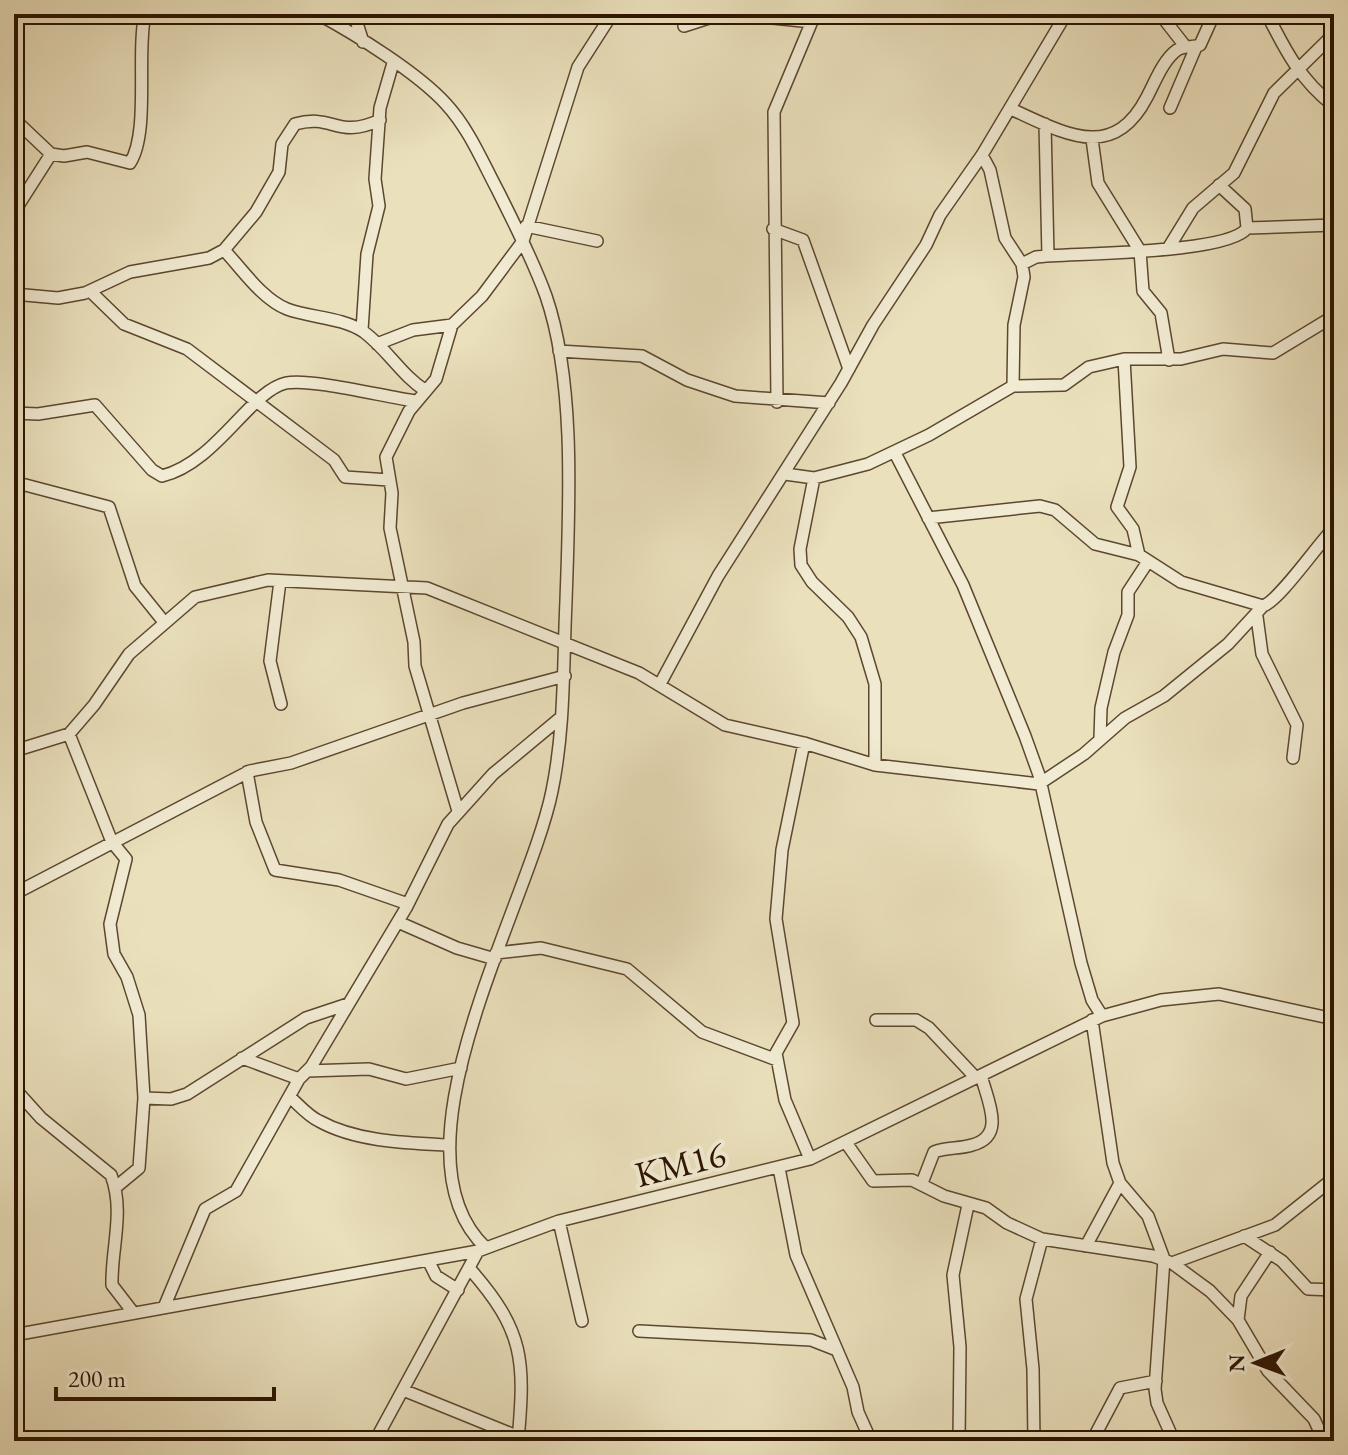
<svg xmlns="http://www.w3.org/2000/svg" width="1348" height="1455" font-family="'EB Garamond',serif">
<style>
.lines{fill:none;stroke-linecap:round;stroke-linejoin:round}
.minor-casing{stroke:#5c472f;stroke-width:14}
.minor{stroke:#f1ebd3;stroke-width:11}
.labels{text-anchor:middle;dominant-baseline:central;stroke-width:8;stroke-linejoin:round;paint-order:stroke}
.street-label{font-size:36px;fill:#2c1400;stroke:#f1ebd3}
</style>
<rect width="100%" height="100%" fill="#eae0bc"/>
<filter id="stains"><feTurbulence type="fractalNoise" baseFrequency=".0025" numOctaves="4"/><feColorMatrix values="0 0 0 0 .2 0 0 0 0 .09 0 0 0 0 .02 0 0 0 .5 -.17"/></filter>
<radialGradient id="worn" r=".72"><stop offset=".6" stop-color="#630" stop-opacity="0"/><stop offset="1" stop-color="#630" stop-opacity=".3"/></radialGradient>
<g class="lines">
<defs>
<path id="minor" d="M318,14C355,34 418,73 446,104C469,129 482,161 498,191C515,225 533,260 546,296C576,383 569,510 566,601C563,664 565,728 552,791C529,905 383,1152 486,1248
M354,14L363,42
M734,14L812,22
M1160,14L1185,46
M1267,14C1285,50 1301,81 1334,106
M684,26L721,14
M1170,108L1196,47
M1011,109C1064,133 1113,163 1147,97C1155,82 1163,60 1177,50C1184,45 1192,48 1200,45L1214,14
M14,119L51,154L64,156L87,152L130,163C150,132 136,54 145,14
M1045,124L1048,256
M1092,139L1098,183L1140,251L1143,291L1161,313L1169,360
M982,155L990,170L1005,238L1022,264L1036,257C1074,253 1230,254 1247,228L1245,209L1219,185
M14,212L51,154
M526,226L597,241
M1247,228L1334,225
M773,229L803,240L849,369
M1169,247L1193,208L1234,173L1274,93L1334,34
M224,250C242,269 262,299 287,309C311,318 342,317 364,332C388,350 401,375 426,391
M90,291L124,324L187,349L334,460L345,477L389,480
M14,294L58,298L85,293L130,272L209,258L224,250L256,212L279,172L282,144L295,124C334,113 336,140 380,120
M452,325L436,379L409,411L386,457L392,493L390,528L414,642L415,666L458,811
M362,330L367,254L379,206L375,179L380,108L393,63
M377,344L413,330L452,325L482,296L523,241L578,67L612,14
M559,351L642,356L687,380L735,396L829,403
M1124,359L1130,467L1117,507L1133,529L1139,555
M1013,386L1014,325L1024,277L1022,264
M777,402L774,112L815,14
M14,413L38,414L95,405L152,470L162,476C216,463 250,391 286,383C311,378 385,397 415,401
M895,453L963,585L1025,736L1039,775L1081,963L1092,1000L1102,1016
M785,474L814,478L868,464L929,435L1013,386L1064,385L1089,367L1124,359H1181L1223,349L1273,353L1334,316
M814,478L800,549L801,565L812,582L848,617L861,637L875,684V765
M14,482L109,507L135,586L164,622
M928,518L1040,506L1055,510L1095,544L1139,555L1181,582L1263,606C1279,601 1318,544 1334,528
M280,581L270,661L281,704
M1257,617L1262,654L1297,725L1293,758
M660,684L718,576L841,383L873,325L926,245L940,215L982,155L1066,14
M69,734L112,842L126,859L110,924L114,954L127,977L139,1015L144,1098L139,1168L116,1187
M1100,738L1101,708L1114,652L1128,615V592L1147,563
M804,743L782,850L776,919L793,1023L776,1053L785,1100L810,1159
M14,751L69,734L94,705L129,654L195,597L268,580L427,588L639,673L725,725L804,743L875,765L1039,784L1084,754L1125,718L1164,696L1228,644L1263,606
M247,772L256,822L275,870L339,880L408,904
M14,894L250,771L291,763L463,703L565,676
M398,922L457,948L495,959
M496,953L541,948L627,969L702,1032L777,1060
M876,1020H916L929,1028L976,1078
M1092,1020L1113,1163L1120,1183L1148,1216L1164,1259L1155,1389L1157,1403L1174,1441
M242,1058L299,1079
M307,1071L369,1069L406,1079L461,1068
M14,1088L41,1118L111,1175C125,1211 111,1249 112,1285L132,1311
M290,1097C299,1105 308,1116 319,1121C357,1142 407,1143 449,1145
M144,1098L171,1099L187,1094L306,1018L348,1004
M847,1144L873,1181L912,1180L944,1196L986,1208L1007,1223L1042,1239L1153,1256L1172,1263L1210,1291L1238,1320L1268,1371L1314,1419L1324,1441
M779,1168L796,1255L853,1387L858,1412L871,1441
M922,1183L934,1152C946,1147 960,1149 972,1145C1007,1136 987,1100 981,1075
M559,1221L582,1321
M1244,1236L1282,1261L1308,1289L1334,1290
M1086,1246L1120,1183
M429,1262L436,1276L458,1290
M1172,1263L1275,1225L1334,1178
M469,1268C525,1331 525,1361 518,1441
M165,1305L205,1209L236,1191L299,1079L311,1067L406,908L448,824L493,774L559,719
M1238,1320L1241,1296L1270,1252
M639,1331L811,1340L834,1349
M14,1335L478,1251L559,1221L810,1159L1102,1016L1161,1000L1219,994L1334,1019
M403,1390L519,1437
M375,1441L478,1251
M959,1441L960,1347L953,1275L968,1205
M1034,1441L1033,1369L1026,1299L1042,1239
M1092,1441L1120,1388L1156,1381"/>
</defs>
<use href="#minor" class="minor-casing"/>
<use href="#minor" class="minor"/>
</g>
<g class="labels">
<g class="street-label">
<text transform="translate(680 1164) rotate(-14)">KM16</text>
</g>
</g>
<rect width="1348" height="1455" fill="none" stroke="#eae0bc" stroke-width="48"/>
<rect x="16" y="16" width="1316" height="1423" fill="none" stroke="#2c1400" stroke-width="4"/>
<rect x="24" y="24" width="1300" height="1407" fill="none" stroke="#2c1400" stroke-width="2"/>
<g transform="translate(1256 1363) rotate(269)" stroke="#f1ebd3" stroke-width="6" paint-order="stroke">
<path d="M0-6L14 30L0 20L-14 30Z" fill="#2c1400"/>
<text y="-12" font-size="22" font-weight="bold" text-anchor="middle" fill="#2c1400">N</text>
</g>
<path d="M56 1387v12h218v-12" fill="none" stroke="#2c1400" stroke-width="4"/>
<text x="68" y="1387" font-size="24" fill="#2c1400" stroke="#f1ebd3" stroke-width="6" paint-order="stroke">200 m</text>
<rect width="100%" height="100%" filter="url(#stains)"/>
<rect width="100%" height="100%" fill="url(#worn)"/>
</svg>
